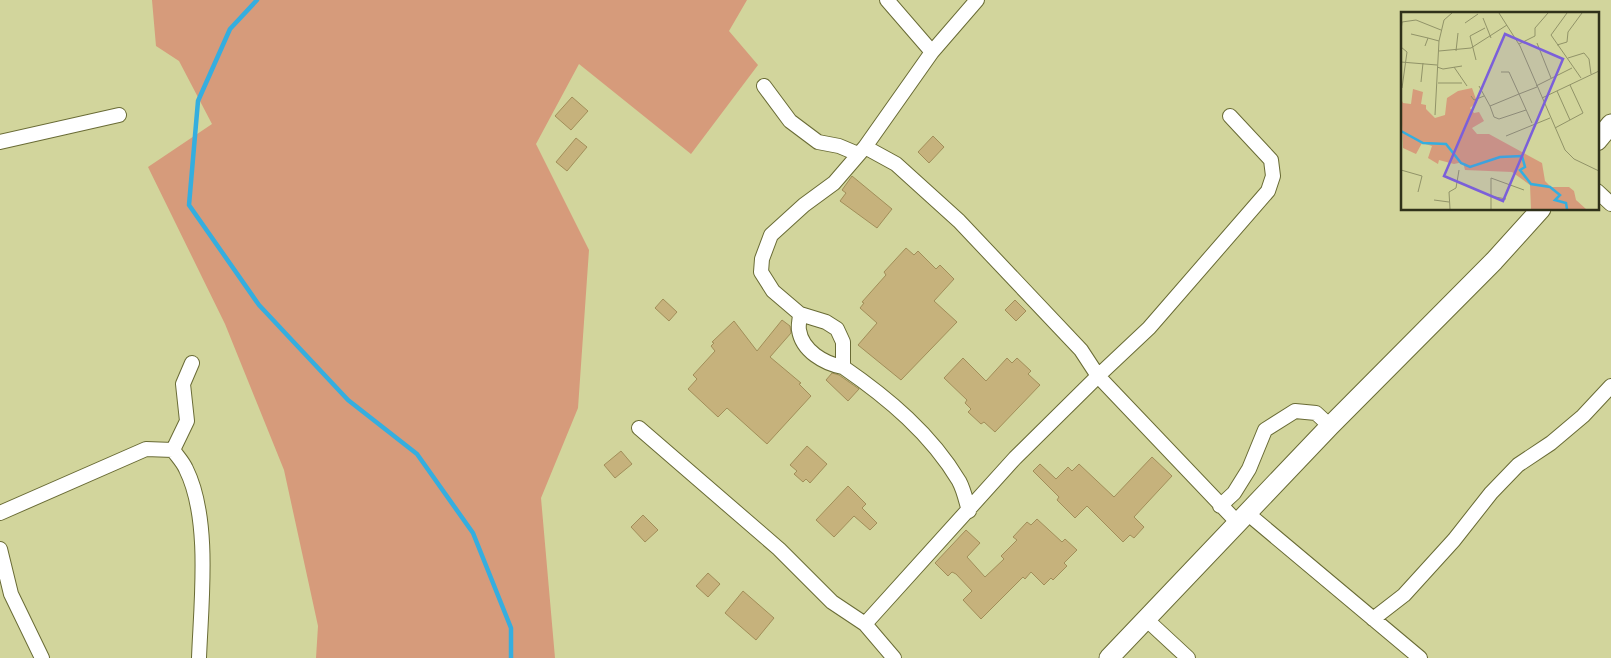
<svg xmlns="http://www.w3.org/2000/svg" width="1611" height="658" font-family="Poppins,sans-serif">
<style>
.green{fill:#d69b7b}
.lines{fill:none;stroke-linecap:round;stroke-linejoin:round}
.stream{stroke:#35aedf;stroke-width:4.5}
.building{fill:#c6b27c;stroke:#a18e59}
.street-casing{stroke:#696b35;stroke-width:16}
.secondary-casing{stroke:#696b35;stroke-width:21}
.street{stroke:#fff;stroke-width:14}
.secondary{stroke:#fff;stroke-width:19}
.inset-river{fill:none;stroke:#35aedf;stroke-width:2.5}
.inset-road{fill:none;stroke:#919368;stroke-width:1}
.view{fill:#7b5fd9;fill-opacity:0.15;stroke:#7b5fd9;stroke-width:2.5}
.inset-edge{fill:none;stroke:#30311a;stroke-width:2.5}
</style>
<rect width="100%" height="100%" fill="#d2d59c"/>
<path class="green" d="M152,0H747L729,31L758,65L691,154L579,64L536,144L589,250L578,408L541,498L555,658H316L318,626L284,470L225,324L148,167L212,124L179,61L156,46Z"/>
<g class="lines">
<path class="stream" d="M257,0L230,29L198,101L189,205L259,305L348,400L417,454L473,533L511,628V658"/>
</g>
<path class="building" d="M572,97L588,111L571,130L555,116Z
M933,136L944,147L929,163L918,152Z
M576,138L587,147L567,171L556,162Z
M852,176L892,209L877,228L840,201L846,193L842,190Z
M906,248L914,255L918,251L936,269L940,265L954,279L934,301L957,322L901,380L858,345L877,323L860,308L864,303L862,302L886,275L884,272Z
M663,299L677,312L669,321L655,308Z
M1015,300L1026,311L1016,321L1005,310Z
M782,320L790,326L791,333L770,357L801,383L799,384L811,396L767,444L727,408L718,417L688,389L697,379L693,375L715,351L711,346L714,343L712,342L734,321L757,351Z
M963,358L986,381L1007,358L1012,363L1017,358L1031,371L1028,374L1040,385L995,432L984,422L981,424L968,412L971,409L965,403L967,400L944,378Z
M832,373L839,375L859,389L848,401L826,380Z
M807,446L827,464L810,483L806,479L803,482L794,474L797,471L790,465Z
M621,451L632,464L615,478L604,465Z
M1152,457L1172,476L1134,517L1144,527L1134,538L1130,535L1123,542L1087,506L1075,518L1057,500L1059,497L1033,471L1040,464L1056,479L1068,467L1072,471L1079,464L1114,497Z
M848,486L866,504L862,508L877,523L870,530L854,516L834,537L816,520Z
M643,515L658,530L645,542L631,527Z
M1037,519L1062,542L1065,539L1077,550L1064,563L1067,566L1053,580L1051,578L1044,585L1031,572L1025,579L1023,577L981,619L963,600L972,591L956,574L952,572L948,576L935,563L966,530L980,543L967,557L985,577L1004,559L1001,556L1017,540L1013,537L1027,522L1031,525Z
M708,573L720,584L708,597L696,586Z
M743,591L774,618L756,640L725,613Z"/>
<g class="lines">
<defs>
<path id="street" d="M887,0L932,52
M764,86L790,121L818,142L839,146L858,154
M0,142L119,115
M865,147L932,52L977,0
M1597,191L1611,204
M800,314C800,319 798,325 799,330C802,351 825,364 843,367
M639,428L779,549L832,602L865,624L894,658
M173,450L187,421L183,384L192,363
M1220,506L1234,493L1249,469L1265,430L1295,411L1316,413L1330,426
M969,511C966,501 964,490 959,481C931,434 888,398 843,367V342L837,329L826,322L800,314L773,291L761,272L762,259L771,235L804,205L834,183L865,147L896,164L959,221L1081,350L1098,376L1149,328L1268,191L1273,176L1271,160L1230,116
M0,513L146,449L173,450C177,456 183,462 186,469C211,519 201,603 199,658
M1247,513L1420,658
M0,549L11,594L42,658
M1373,619L1404,595L1454,540L1491,493L1518,465L1551,443L1583,416L1611,386
M1147,620L1188,658
M865,624L1015,458L1098,376L1238,523"/>
<path id="secondary" d="M1597,141L1611,124
M1109,658L1330,426L1494,261L1541,209"/>
</defs>
<use href="#street" class="street-casing"/>
<use href="#secondary" class="secondary-casing"/>
<use href="#street" class="street"/>
<use href="#secondary" class="secondary"/>
</g>
<g transform="translate(1401 12)">
<rect width="198" height="198" fill="#d2d59c"/>
<path d="M71,76L76,90L69,96L73,101L78,100L83,109L71,116L76,122H88L141,151L144,169L150,175H168L173,179L175,188L185,197H130L129,173L111,160L64,158L62,150L53,152L38,148L37,152L27,146L31,134L21,131L15,142L2,136L0,87L2,91L10,92L12,77L22,80L20,92L25,93V97L34,106L44,103L46,86L57,79Z" fill="#d69b7b"/>
<path class="inset-river" d="M0,119L22,131L45,132L60,151L69,155L99,145L121,144L124,155L119,158L130,172L149,175L159,183L154,188L165,191L166,197"/>
<path class="inset-road" d="M98,1L119,34L164,138L173,147L198,159M166,1L150,23L180,66M82,6L90,26M64,11L77,2M0,19L1,10L15,8L40,18M10,22L27,26M136,31L150,66M118,32L134,24V16L147,1M156,33L166,30L167,20L181,1M24,34L27,26L38,29M0,35L6,40L1,76M38,39L70,36L106,13M55,39L57,21M167,46L183,41L188,47L190,62M75,48L69,24L84,16M0,50L36,53M36,55L42,57L61,54M53,55L66,74M100,60H108L118,82L89,94L93,105L98,107L125,98M20,70L22,51M37,71H61M78,74L89,94M135,74L171,56M156,79L169,108M70,84L73,88L83,84M141,86L198,59M34,103L38,29L43,8L51,1M131,111L118,82L136,75M154,116L182,101L169,73M105,124L149,106M0,158L21,164L17,180M89,184L105,187M33,188L48,190M49,197L48,180L55,176L58,158M90,197V166L123,178"/>
<path class="view" d="M104,22L162,47L102,189L43,164Z"/>
<rect width="198" height="198" class="inset-edge"/>
</g>
</svg>
